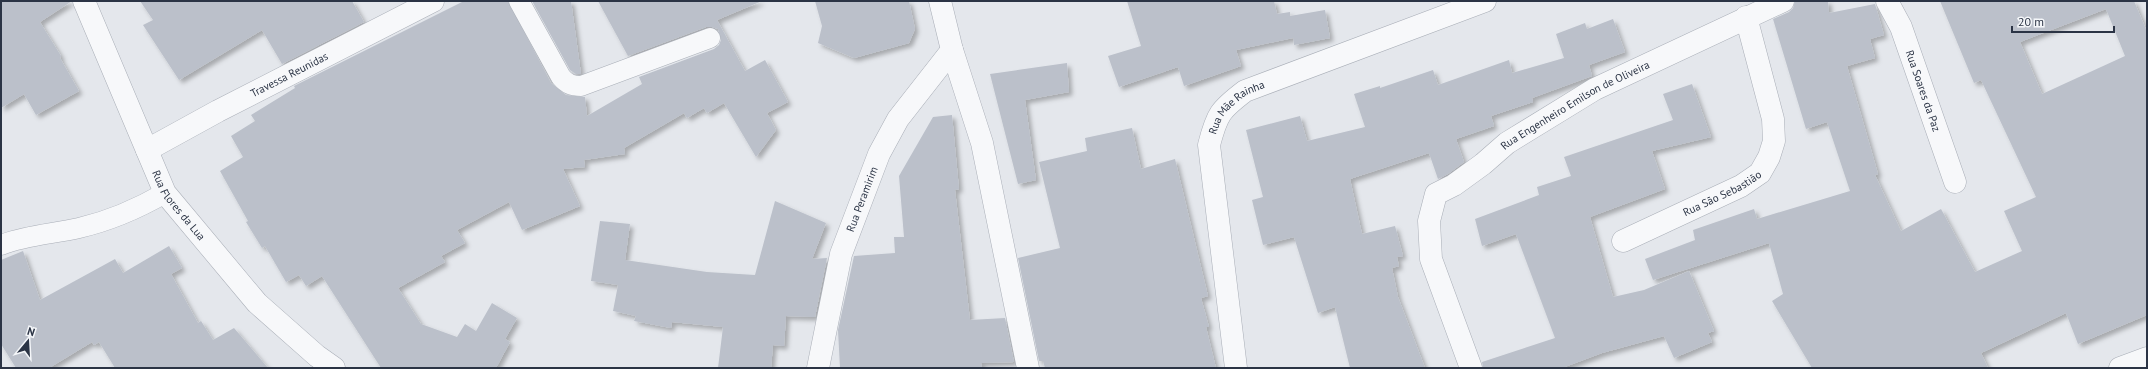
<svg xmlns="http://www.w3.org/2000/svg" width="2148" height="369" font-family="'PT Sans',sans-serif">
<style>
.building{fill:#bbc0ca;fill-rule:evenodd;filter:url(#shadow)}
.lines{fill:none;stroke-linecap:round;stroke-linejoin:round}
.service-casing{stroke:#a9aeb7;stroke-width:21}
.minor-casing{stroke:#a9aeb7;stroke-width:23}
.service{stroke:#f7f8fa;stroke-width:20}
.minor{stroke:#f7f8fa;stroke-width:22}
.labels{text-anchor:middle;dominant-baseline:central;stroke-width:3.5;stroke-linejoin:round;paint-order:stroke}
.street-label{font-size:11px;fill:#2b3445;stroke:#f4f6f9}
</style>
<defs>
<filter id="shadow"><feDropShadow dx="3.5" dy="3.5" stdDeviation="2" flood-color="#0004"/></filter>
</defs>
<rect width="100%" height="100%" fill="#e4e7ec"/>
<path class="building" d="M1,1H72L40,22L61,56L60,58L79,91L36,115L24,94L1,108Z
M140,1H352L364,22L282,64L262,30L179,80L143,25L153,20Z
M464,1H508L551,83L566,95L585,97L587,116L642,84L639,77L714,49L719,45L721,40L718,29L712,27H706L628,56L598,1H762L717,20L745,71L765,60L788,102L767,113L776,130L756,157L724,103L707,113L704,108L687,118L684,113L624,148L625,154L584,160L585,167L563,169L580,206L522,230L509,202L457,230L465,243L441,256L445,262L398,288L421,324L457,337L465,324L476,331L492,303L517,318L505,339L510,342L496,368H381L322,276L306,286L299,275L286,282L265,246L262,248L246,222L248,221L220,171L243,157L231,136L255,121L251,115L295,88L294,86Z
M532,1H571L581,74H576L570,70Z
M815,1H909L915,29L909,43L854,58L818,43L822,26Z
M1127,1H1274L1277,14L1290,12V16L1325,10L1330,38L1294,45L1293,36V38L1236,50L1241,66L1184,86L1178,67L1119,87L1108,56L1141,46Z
M1795,1H1828L1829,13L1875,4L1884,35L1870,39L1875,58L1847,66L1878,174L1875,175L1901,231L1941,209L1975,272L2022,251L2004,211L2036,197L1981,80L1974,83L1940,1H2134L2147,32V315L2078,344L2066,313L1981,353L1988,368H1812L1772,301L1783,294L1769,243L1653,280L1645,259L1695,240L1693,230L1754,209L1757,219L1850,191L1827,122L1806,129L1773,19L1789,12L1793,8ZM2106,9L2125,56L2042,94L2020,42Z
M1613,19L1625,52L1589,65L1592,76L1532,98L1533,102L1491,116L1494,126L1456,139L1464,162L1448,174L1438,179L1429,153L1350,179L1362,234L1395,226L1403,256L1397,257L1399,266L1392,268L1398,297L1425,368H1350L1335,307L1318,313L1294,237L1263,245L1252,200L1263,197L1246,130L1300,116L1307,141L1365,127L1354,94L1380,86V88L1433,70L1438,85L1509,60L1512,73L1564,58L1556,34L1585,23L1587,29Z
M1067,63L1069,92L1025,100L1036,180L1018,184L990,74Z
M1692,84L1711,137L1652,151L1665,189L1590,217L1613,297L1644,290L1689,271L1714,331L1708,333L1712,342L1674,358L1664,336L1602,353L1562,368H1483L1482,362L1555,338L1516,234L1482,246L1475,219L1539,195L1537,187L1571,176L1564,157L1673,120L1663,94Z
M952,115L959,189L955,190L970,320L1005,318L1014,362L981,363L982,368H840L838,330L854,256L895,253L894,237H904L899,176L933,117Z
M1132,128L1141,169L1175,159L1208,296L1201,298L1209,327H1206L1216,368H1045L1043,361H1039L1018,258L1060,248L1039,162L1087,151L1085,138Z
M775,201L826,223L812,259L827,258L815,317L786,316L784,346L773,345L771,368H718L723,327L672,322L671,328L634,321L636,316L613,311L618,285L591,281L600,221L630,224L625,260L707,272L755,275Z
M169,246L182,268L171,274L198,323L201,321L213,340L234,328L268,368H115L99,342L94,345L92,342L49,368H16L1,344V260L23,251L40,300L115,259L123,273Z"/>
<g class="lines">
<defs>
<path id="service" d="M519,1L561,77C567,84 572,86 581,86L710,38
M1,245C26,235 53,234 79,228C109,221 139,208 165,193"/>
<g id="minor">
<path id="s1" d="M84,1L165,193L257,303L317,356L334,368"/>
<path d="M940,1L952,50L982,143L1028,368"/>
<path id="s2" d="M1887,1L1901,27L1955,182"/>
<path id="s3" d="M147,150L218,111L433,1"/>
<path id="s4" d="M1623,241L1741,186L1760,173L1769,157L1774,141L1773,119L1746,17"/>
<path id="s5" d="M818,368L841,254L879,154L898,119L952,50"/>
<path id="s6" d="M1236,368L1209,145C1217,114 1220,110 1245,91L1485,1"/>
<path id="s7" d="M1471,368L1431,259L1429,221L1436,194L1454,185L1483,164L1507,143L1595,89L1783,1"/>
<path d="M2120,368L2147,358"/>
</g>
</defs>
<use href="#service" class="service-casing"/>
<use href="#minor" class="minor-casing"/>
<use href="#service" class="service"/>
<use href="#minor" class="minor"/>
</g>
<g class="labels">
<g class="street-label">
<text stroke="none"><textPath href="#s3" startOffset="161">Travessa Reunidas</textPath></text>
<text stroke="none"><textPath href="#s2" startOffset="97">Rua Soares da Paz</textPath></text>
<text stroke="none"><textPath href="#s7" startOffset="348">Rua Engenheiro Emilson de Oliveira</textPath></text>
<text stroke="none"><textPath href="#s6" startOffset="274">Rua Mãe Rainha</textPath></text>
<text stroke="none"><textPath href="#s4" startOffset="110">Rua São Sebastião</textPath></text>
<text stroke="none"><textPath href="#s5" startOffset="175">Rua Peramirim</textPath></text>
<text stroke="none"><textPath href="#s1" startOffset="226">Rua Flores da Lua</textPath></text>
</g>
</g>
<rect width="2148" height="369" fill="none" stroke="#2b3445" stroke-width="4"/>
<g transform="translate(28 341) rotate(18)" stroke="#f4f6f9" stroke-width="3" paint-order="stroke">
<path d="M0-3L7 15L0 10L-7 15Z" fill="#2b3445"/>
<text y="-6" font-size="11" font-weight="bold" text-anchor="middle" fill="#2b3445">N</text>
</g>
<path d="M2012 26v6h102v-6" fill="none" stroke="#2b3445" stroke-width="2"/>
<text x="2018" y="26" font-size="12" fill="#2b3445" stroke="#f4f6f9" stroke-width="3" paint-order="stroke">20 m</text>
</svg>
